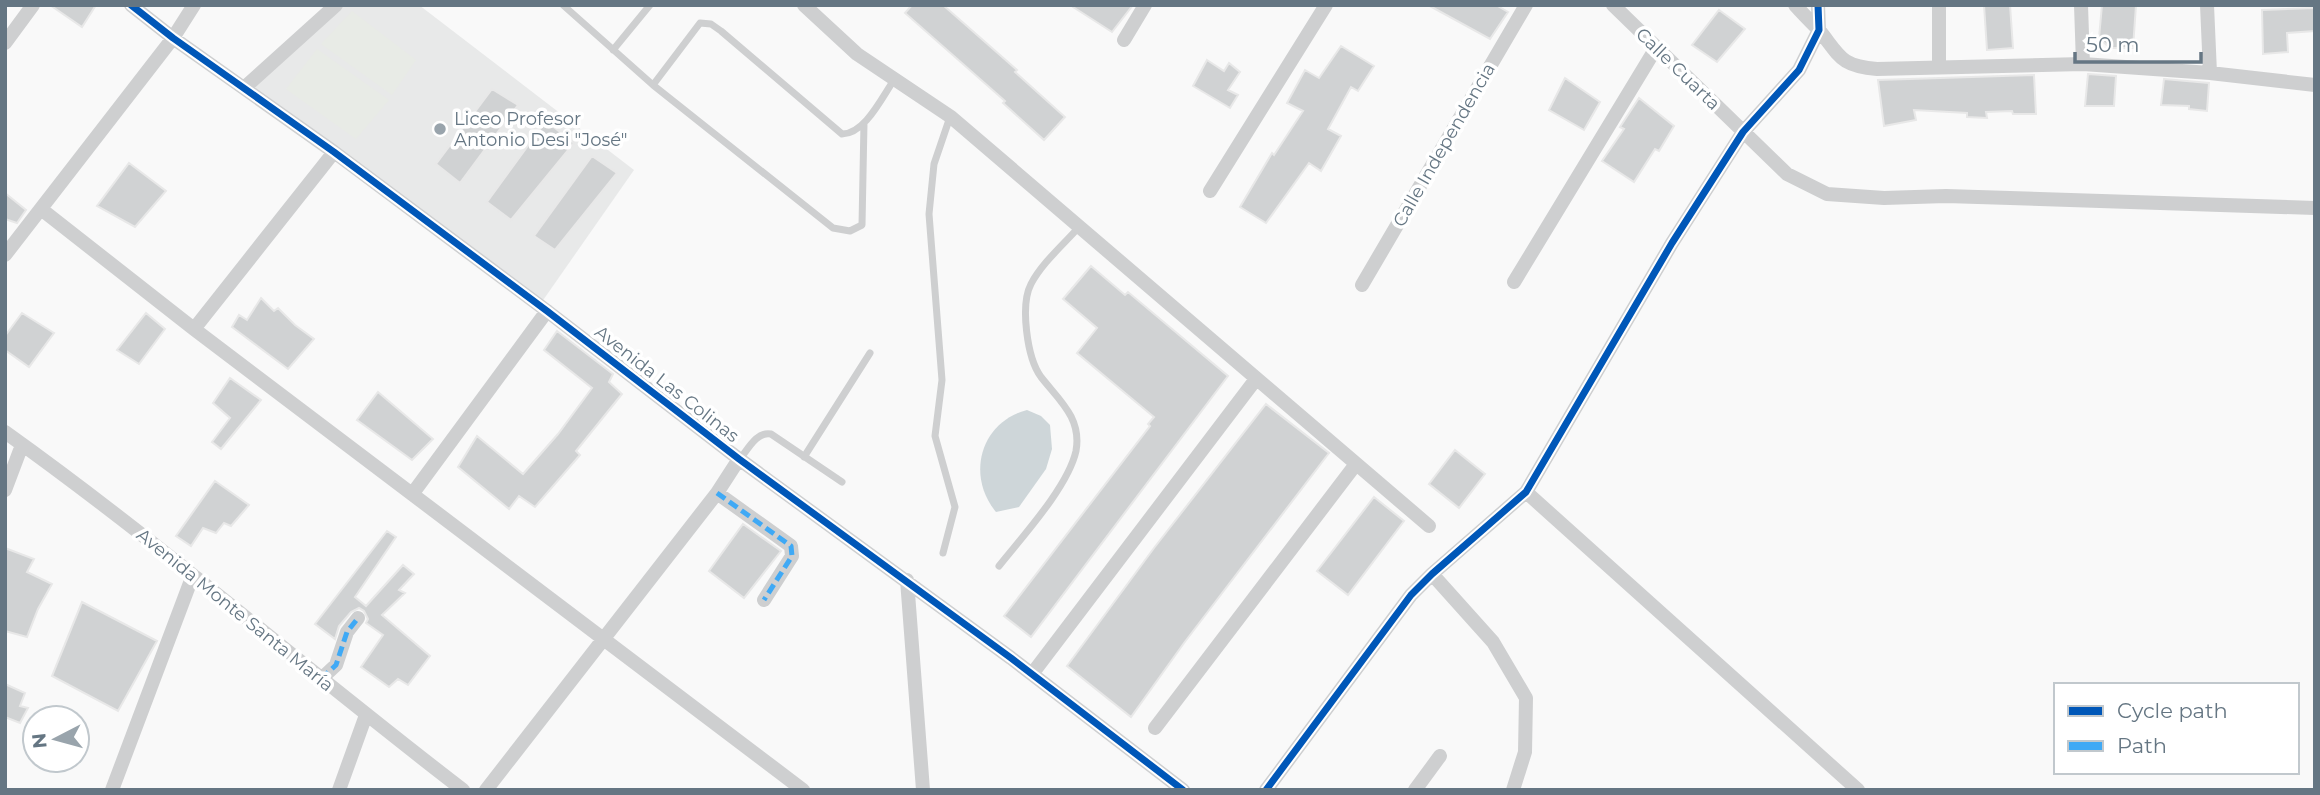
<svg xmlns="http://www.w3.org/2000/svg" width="2320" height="795" font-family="Montserrat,sans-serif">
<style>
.built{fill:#e8e9e9}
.green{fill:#e8ebe6}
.water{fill:#ced6d9}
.building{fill:#d0d2d3;stroke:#e8e8e8;stroke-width:2}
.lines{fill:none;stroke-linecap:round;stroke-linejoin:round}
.lane{stroke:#cecfd0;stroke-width:7}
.street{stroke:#cecfd0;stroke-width:14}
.quiet{stroke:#3fa9f5;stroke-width:5;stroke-dasharray:10 5;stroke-linecap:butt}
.cycleway-casing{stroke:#fff;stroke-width:11}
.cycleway{stroke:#0057b8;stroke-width:7}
.poi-dot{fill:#99a4ac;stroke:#fff;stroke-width:2.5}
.labels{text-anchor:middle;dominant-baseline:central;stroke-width:7;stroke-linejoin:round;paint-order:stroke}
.street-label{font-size:18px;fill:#657683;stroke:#fff}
.poi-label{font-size:18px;fill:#657683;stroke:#fff;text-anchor:start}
</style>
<rect width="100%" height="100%" fill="#f9f9f9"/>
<path class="built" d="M336,5H419L634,170L539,306L244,88Z"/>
<path class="green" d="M352,11L416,60L392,95L321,44Z
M317,49L389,100L356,139L286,89Z"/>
<path class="water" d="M1027,410L1041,416L1050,425L1052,449L1046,469L1019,507L996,512C966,476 980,422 1027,410Z"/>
<path class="building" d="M50,5H96L82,27Z
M912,5H943L1017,70L1015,72L1065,117L1044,140L1003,103L1005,101L905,13Z
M1070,5H1133L1112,32Z
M1428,5H1496L1508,12L1490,39Z
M1984,5H2010L2013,48L1987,50Z
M2102,5H2136L2133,48H2110L2099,38Z
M2315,8V31L2287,33L2288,52L2263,54L2262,10Z
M1719,10L1745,29L1717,62L1692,45Z
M1341,46L1374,66L1358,91L1351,87L1328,129L1341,136L1321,171L1309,163L1266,223L1240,207L1272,153L1274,155L1303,111L1287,103L1305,70L1319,78Z
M1207,60L1224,71L1229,63L1240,72L1228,90L1238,95L1230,108L1193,86Z
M2088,74L2116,76L2114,106H2085Z
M2034,75L2036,114H2013L2012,111L1986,112L1987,118L1967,117V113L1914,110L1916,120L1884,126L1878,80Z
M1565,78L1600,102L1584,130L1549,110Z
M2164,79L2209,83L2207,111L2189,109V106L2161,105Z
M492,89L518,105L460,183L436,164Z
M1639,98L1674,126L1659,151L1655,149L1634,182L1602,161L1624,129L1620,127Z
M546,121L574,143L511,220L487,202Z
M592,156L617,173L555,250L534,236Z
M129,163L166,191L135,227L97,206Z
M5,193L26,210L17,223L5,219Z
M1091,266L1125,295L1128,292L1228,376L1031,637L1004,616L1150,426L1148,424L1154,417L1077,353L1097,328L1063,299Z
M261,298L274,311L278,308L295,325L314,339L288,369L232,327L239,315L247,320Z
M22,313L54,333L29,367L5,350V336Z
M146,313L165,329L139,364L117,350Z
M557,331L613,374L609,382L622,394L576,451L580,455L535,507L519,496L509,509L458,467L477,436L523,474L558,434L592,388L544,350Z
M230,378L261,400L221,449L212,442L230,418L213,403Z
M378,392L433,439L412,460L357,420Z
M1266,404L1329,453L1184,643L1131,717L1067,666L1154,548Z
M1455,450L1485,474L1459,508L1429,484Z
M215,481L249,505L231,526L224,523L216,533L203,528L191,546L176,536Z
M1374,497L1404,521L1348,595L1317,571Z
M743,524L781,551L744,598L709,571Z
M387,531L396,537L355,597L366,606L403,565L414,574L399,590L405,593L382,615L430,656L408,685L398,679L389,687L361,667L383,635L366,623L368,619L364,611L359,608L351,612L339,626L335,639L315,624Z
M5,548L34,559L27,572L52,584L38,609L27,637L5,631Z
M82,602L157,641L118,711L52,676Z
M5,684L25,693L20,706L28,708L20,723L5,717Z"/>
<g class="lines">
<path class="lane" d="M563,5L653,85L833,228L850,231L862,225L864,123
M613,50L650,5
M653,85L700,23L711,24L721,31L842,134C865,134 882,97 894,80
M804,457L870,353
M740,459C748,449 757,431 771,434L842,482
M943,553L955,507L935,436L942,380L929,214L934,164L950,117
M999,566C1022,537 1068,487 1076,451C1082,418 1059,400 1041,377C1027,358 1020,305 1031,284C1042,263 1063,245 1079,227"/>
<path class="street" d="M131,5L173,38L334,152L547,311L739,459L1011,658L1183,790
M804,5L857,54L951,117L1429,526
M1613,5L1787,174L1827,194L1884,198L1946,196L2315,208
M1795,5C1803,14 1811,22 1819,30C1840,56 1840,66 1877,69L2083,64L2210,73L2315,85
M1939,5V66
M2081,5L2083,64
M2207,5L2210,73
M1124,40L1145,5
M5,43L33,5
M244,88L336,5
M1210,191L1326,5
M41,209L194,329L803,790
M5,255L173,38L194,5
M1514,282L1656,48
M1362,285L1526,5
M194,329L334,152
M5,432C163,545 309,672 463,790
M5,490L22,445
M1526,492L1858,790
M413,493L547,311
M717,493L791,546L792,556L764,600
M1432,574L1493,642L1526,698L1525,752L1513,790
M907,580L923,790
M1032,674L1256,379
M321,679L336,665L347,632L358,618
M1155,728L1356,464
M112,790L193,575
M339,790L366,715
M486,790L717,493L739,459
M1266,790L1411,595L1432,574L1526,492L1672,243L1743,132L1799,70L1819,30L1818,5
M1415,790L1440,756"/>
<path class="quiet" d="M717,493L791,546L792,556L764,600
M321,679L336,665L347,632L358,618"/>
<defs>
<path id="cycleway" d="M131,5L173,38L334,152L547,311L739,459L1011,658L1183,790
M1266,790L1411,595L1432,574L1526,492L1672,243L1743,132L1799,70L1819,30L1818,5"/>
</defs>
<use href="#cycleway" class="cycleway-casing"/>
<use href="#cycleway" class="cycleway"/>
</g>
<circle class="poi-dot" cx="440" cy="129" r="7"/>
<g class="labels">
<g class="street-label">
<text transform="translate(1678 69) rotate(44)">Calle Cuarta</text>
<text transform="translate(1444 145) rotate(-60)">Calle Independencia</text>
<text transform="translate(667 384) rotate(38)">Avenida Las Colinas</text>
<text transform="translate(235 610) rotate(39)">Avenida Monte Santa María</text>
</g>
<g class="poi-label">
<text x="454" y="119">Liceo Profesor<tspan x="454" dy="21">Antonio Desi "José"</tspan></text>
</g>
</g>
<rect width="2320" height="795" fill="none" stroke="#657683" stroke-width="14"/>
<rect x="2054" y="683" width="245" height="91" fill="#ffffff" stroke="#c1c8cd" stroke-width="2"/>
<rect x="2068" y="706" width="35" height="10" fill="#0057b8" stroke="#c1c8cd" stroke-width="2"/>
<text x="2117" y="718" font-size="21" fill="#657683">Cycle path</text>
<rect x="2068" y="741" width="35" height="10" fill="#3fa9f5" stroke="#c1c8cd" stroke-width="2"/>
<text x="2117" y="753" font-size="21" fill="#657683">Path</text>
<g transform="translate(56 739) rotate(264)"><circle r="33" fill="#ffffff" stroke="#c1c8cd" stroke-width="2"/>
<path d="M0-5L12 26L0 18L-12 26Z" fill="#99a4ac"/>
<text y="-10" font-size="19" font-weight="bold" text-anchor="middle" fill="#657683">N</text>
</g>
<path d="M2075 52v10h126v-10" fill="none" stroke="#657683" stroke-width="3.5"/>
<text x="2086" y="52" font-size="21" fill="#657683" stroke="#ffffff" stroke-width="5" paint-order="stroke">50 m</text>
</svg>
